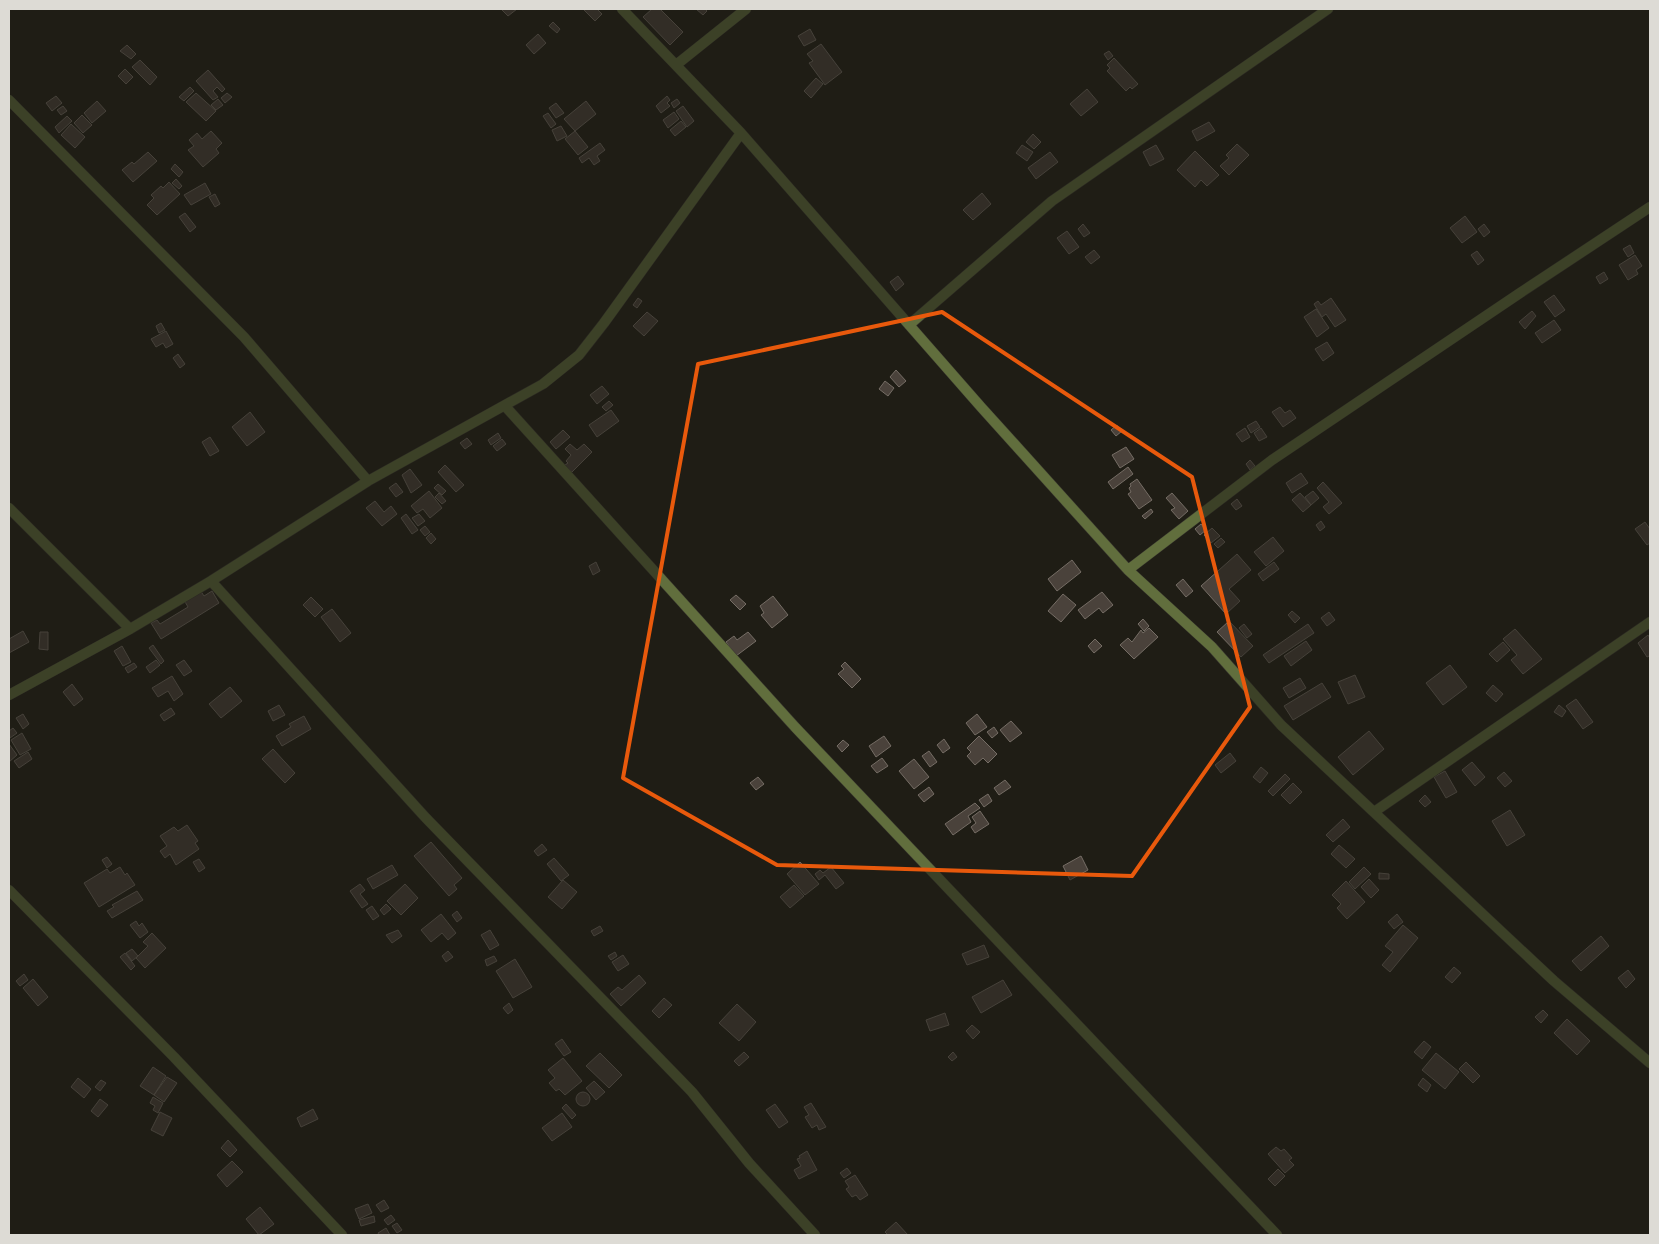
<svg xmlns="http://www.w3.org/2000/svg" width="1659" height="1244" font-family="'PT Sans',sans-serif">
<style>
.building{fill:#4a423b;stroke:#756d65}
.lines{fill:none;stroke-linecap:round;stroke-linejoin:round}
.minor-casing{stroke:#3a3830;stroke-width:11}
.minor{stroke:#616e3d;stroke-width:10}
.marked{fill:none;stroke:#e8590c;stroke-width:4;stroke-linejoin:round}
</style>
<rect width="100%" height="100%" fill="#1f1d15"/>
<path class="building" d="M501,9H517L508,16Z
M583,9H597L602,14L595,21Z
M652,9H660L683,32L670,45L643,17Z
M696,9H705L707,11L703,15Z
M553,22L560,29L557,33L549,26Z
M810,29L816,40L804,46L798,36Z
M538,34L546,43L534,54L526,45Z
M821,44L842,72L825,85L809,63L813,61L807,54Z
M127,45L136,54L131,59L120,51Z
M1109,51L1113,56L1108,60L1104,54Z
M1114,58L1138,84L1132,89L1130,87L1126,91L1107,71L1110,68L1107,65Z
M140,60L157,77L150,85L132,67Z
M125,69L133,77L126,84L118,76Z
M208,70L225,89L222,92L217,87L213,91L218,97L213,100L196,81Z
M816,78L823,84L811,98L804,91Z
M190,87L194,91L184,101L179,97Z
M1087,89L1098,102L1081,116L1070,104Z
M196,93L216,111L206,121L186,102Z
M227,93L232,97L225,103L221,98Z
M56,96L62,103L52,111L46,103Z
M667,96L670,100L667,103L670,106L661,113L656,106Z
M218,99L223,105L216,110L211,105Z
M677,99L680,103L674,108L671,103Z
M97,101L106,111L92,123L84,113Z
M586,101L596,114L575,131L564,119Z
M556,103L564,113L556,118L549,108Z
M63,106L67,111L61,115L57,110Z
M683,106L694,121L687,127L676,111Z
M674,112L679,119L668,128L663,120Z
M548,113L556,124L551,128L543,116Z
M82,115L92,125L83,133L74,123Z
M67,116L72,121L59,133L55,127Z
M681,121L686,127L675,136L670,130Z
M1209,122L1215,131L1197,141L1192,131Z
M71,124L85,137L75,148L61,135Z
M561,126L567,136L557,141L552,130Z
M211,131L222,143L216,149L219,153L203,167L188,150L194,146L189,140L197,133L202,139Z
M575,131L588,147L578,155L565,139Z
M1033,134L1041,142L1034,149L1026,142Z
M600,143L605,150L597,156L600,161L594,165L589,158L582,163L579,158Z
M1237,144L1249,155L1229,175L1220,166L1229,158L1226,155Z
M1022,145L1033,152L1027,161L1016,153Z
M1156,145L1164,159L1150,166L1143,152Z
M1195,151L1219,175L1207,186L1201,180L1195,187L1177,170Z
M148,152L157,161L133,182L122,170L132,162L134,164Z
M1050,152L1058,162L1036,179L1028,168Z
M175,164L183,172L179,177L171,169Z
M176,179L182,186L179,189L172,183Z
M169,182L180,194L157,215L147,205L154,198L151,195L161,186L163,188Z
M205,183L211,194L191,205L184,195Z
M982,193L991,204L973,220L963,210Z
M215,194L220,204L215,207L209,197Z
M185,213L196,227L190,232L179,217Z
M1465,216L1477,232L1462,243L1450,228Z
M1083,224L1090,233L1084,237L1078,229Z
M1484,224L1490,232L1484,237L1478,229Z
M1067,231L1079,247L1069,254L1057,238Z
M1630,245L1634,253L1628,257L1623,249Z
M1094,250L1100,257L1091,264L1085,257Z
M1477,251L1484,260L1478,265L1471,255Z
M1635,255L1642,266L1636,270L1638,274L1628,280L1619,265Z
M1604,272L1608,279L1600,284L1596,277Z
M898,276L904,284L896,291L890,282Z
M1554,295L1565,310L1555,317L1544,302Z
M638,298L642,301L637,308L633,305Z
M1331,298L1346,320L1335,327L1326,314L1322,317L1314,304L1318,301L1321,305Z
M1316,309L1329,328L1317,337L1304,317Z
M1532,311L1536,316L1525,329L1519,322Z
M647,312L658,321L644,336L633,326Z
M1554,320L1561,330L1542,343L1535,333Z
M161,323L165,330L159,333L156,326Z
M166,331L173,344L166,348L163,343L156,347L151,339Z
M1327,342L1334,353L1323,361L1315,349Z
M178,354L185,364L180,368L173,358Z
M896,370L906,381L899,387L890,377Z
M885,381L894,388L888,396L879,389Z
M602,386L609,394L597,404L590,395Z
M609,401L613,405L606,411L602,407Z
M1280,407L1285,413L1290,410L1296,418L1283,427L1272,412Z
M611,410L619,421L597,437L589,425Z
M250,412L265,432L247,446L232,427Z
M1256,421L1260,427L1251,433L1247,426Z
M1117,425L1122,431L1116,436L1111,430Z
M1245,428L1250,437L1242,442L1236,434Z
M1261,428L1267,437L1259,441L1254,433Z
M563,430L570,437L556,449L550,442Z
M498,433L501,438L491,445L488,440Z
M210,437L219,451L210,456L202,442Z
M467,438L472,444L465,449L460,443Z
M502,439L506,444L497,451L493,446Z
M570,444L577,450L584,444L592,452L572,472L565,465L568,463L566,461L571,455L565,449Z
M1126,447L1134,459L1120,468L1112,455Z
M1250,460L1255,466L1250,470L1246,464Z
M445,465L464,485L456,492L438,472Z
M1128,467L1133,474L1113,489L1108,482Z
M410,469L422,485L411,493L402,475Z
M1301,473L1308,483L1292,493L1286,483Z
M1137,479L1152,500L1139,509L1128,494L1131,492L1129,488L1131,486L1130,484Z
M1323,482L1342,503L1329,514L1323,507L1329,502L1317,488Z
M396,483L403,492L396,497L389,488Z
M438,484L446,491L442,495L434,488Z
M429,491L442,508L430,518L423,509L417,513L411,506Z
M1313,491L1319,498L1311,505L1305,497Z
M439,493L446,501L442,504L435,497Z
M1172,493L1188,511L1179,519L1171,510L1175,508L1166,498Z
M1300,493L1311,505L1303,512L1292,500Z
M1237,499L1242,506L1236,510L1231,504Z
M375,501L384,512L391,506L397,514L382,526L366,508Z
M1151,509L1153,512L1145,519L1142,516Z
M406,514L418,530L412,534L401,518Z
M419,514L425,521L418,526L412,518Z
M1321,521L1325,527L1320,531L1316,525Z
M1645,522L1650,529V543L1647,545L1635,529Z
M1201,524L1206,530L1200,535L1195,529Z
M425,526L430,532L425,536L420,530Z
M1212,528L1220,536L1211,543L1204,535Z
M431,533L436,539L431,544L426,538Z
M1273,537L1284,551L1266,566L1254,552Z
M1221,538L1225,542L1218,548L1214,544Z
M1237,554L1251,570L1229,589L1240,601L1226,614L1201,586Z
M1072,560L1081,572L1057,591L1048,579Z
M596,562L600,571L593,575L589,566Z
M1274,562L1279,569L1263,581L1258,574Z
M1183,579L1193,591L1186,597L1176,585Z
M200,590L204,596L212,591L219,603L161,639L151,623L157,620L160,624L188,607L184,600Z
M1102,592L1113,605L1103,613L1099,608L1085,619L1078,610Z
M1063,594L1076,605L1061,622L1048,611Z
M736,595L746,604L740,610L730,600Z
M773,596L788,615L772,628L761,615L764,613L760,606Z
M311,597L323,609L315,617L303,605Z
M332,609L351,633L340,642L321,617Z
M1292,611L1300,618L1295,623L1288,615Z
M1329,612L1335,620L1327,626L1321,618Z
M1143,619L1149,626L1144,631L1138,624Z
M1229,621L1253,646L1241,657L1217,632Z
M1244,624L1252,634L1247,638L1239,628Z
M1308,624L1314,633L1269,663L1263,655Z
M1149,628L1158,637L1134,659L1120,645L1128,638L1132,642L1141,630L1143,633Z
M1515,629L1542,659L1523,674L1511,660L1517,655L1503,639Z
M23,631L29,642L9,653V639Z
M40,632H48V650L39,649Z
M748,632L756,641L736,656L726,642L734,636L737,640Z
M1648,635L1650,638V658L1649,656L1647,657L1638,643Z
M1095,639L1102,646L1094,653L1088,646Z
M1306,641L1312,650L1291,666L1284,656Z
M1503,642L1510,650L1497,662L1489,654Z
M153,645L164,661L161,664L149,648Z
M122,646L131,662L123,666L114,651Z
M156,660L160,665L150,673L146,667Z
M184,660L192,671L184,676L176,665Z
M845,662L861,679L852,688L838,674L844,669L841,666Z
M134,663L137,667L128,673L125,668Z
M1450,665L1467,687L1443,705L1426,683Z
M1355,675L1365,697L1348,704L1338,682Z
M172,676L183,694L174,701L168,691L158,697L152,688Z
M1300,678L1306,688L1289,698L1283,688Z
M1322,683L1331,697L1293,720L1284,706Z
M72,684L83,699L74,706L63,692Z
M1493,685L1503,694L1496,702L1486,693Z
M230,687L242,701L221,718L209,704Z
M1576,699L1593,722L1583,729L1566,706Z
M279,705L285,715L273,721L268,711Z
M1559,705L1566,711L1562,717L1554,712Z
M171,708L175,714L164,721L160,715Z
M23,714L29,724L23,729L16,718Z
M977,714L987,727L975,735L966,723Z
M304,716L311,729L282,746L276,736L291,727L289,724Z
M1011,721L1022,733L1010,742L1000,730Z
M994,727L998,733L992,738L987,732Z
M13,728L17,733L10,738L9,731Z
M1369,731L1384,749L1353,775L1338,757Z
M22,733L31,749L20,755L11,740Z
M884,736L891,746L876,757L869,746Z
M979,736L997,754L988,763L983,758L975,765L967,756L971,752L967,748Z
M944,739L950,748L943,753L937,745Z
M843,740L849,745L842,752L837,746Z
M9,744L17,755L9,762Z
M273,749L295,773L285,783L262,759Z
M929,751L937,762L930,767L922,756Z
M28,752L32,759L19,768L14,761Z
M1230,753L1236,761L1221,773L1215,765Z
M882,758L888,766L877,773L871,766Z
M914,759L929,777L914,789L899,771Z
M1472,762L1485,777L1475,786L1462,770Z
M1261,767L1268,773L1260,783L1253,777Z
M1445,771L1457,792L1446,798L1434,777Z
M1504,772L1512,781L1505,787L1497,778Z
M1285,774L1290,779L1273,796L1268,791Z
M758,777L764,784L756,790L750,783Z
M1005,780L1011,787L999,795L994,788Z
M1293,783L1302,792L1290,804L1281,795Z
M929,787L934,794L924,802L918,795Z
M988,794L992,801L984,807L979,800Z
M1425,795L1431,802L1425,807L1419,801Z
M975,803L980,808L968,816L971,822L953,835L945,824Z
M1510,810L1525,835L1507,846L1492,821Z
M980,811L989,824L975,833L971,827L976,823L972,817Z
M1343,819L1350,827L1333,842L1326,835Z
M187,825L198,841L195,843L199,849L176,865L170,854L165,858L160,851L167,846L160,836L174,827L178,831Z
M431,842L462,878L454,885L457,889L449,896L414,856Z
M542,844L547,850L538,856L534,851Z
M1339,845L1355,859L1346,868L1331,854Z
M1081,856L1088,870L1070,880L1063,866Z
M107,857L112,864L107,868L102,860Z
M554,858L569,875L561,881L547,864Z
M199,859L205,868L199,872L193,862Z
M800,862L819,884L805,895L787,874Z
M392,865L398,875L373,889L367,879Z
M120,867L125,875L127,873L135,885L99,907L84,883L107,869L110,873Z
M831,867L844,883L836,889L825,875L819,880L815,874L820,870L823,873Z
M1364,867L1371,874L1355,889L1349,882Z
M1379,873L1389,874V879H1379Z
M1369,879L1379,890L1371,898L1361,887Z
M563,880L577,892L562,909L548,897Z
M1346,881L1365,902L1347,919L1337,908L1341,904L1332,895Z
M360,884L365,890L360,894L368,904L362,908L350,891Z
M405,884L418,898L401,915L387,901Z
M794,885L804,896L790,908L780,897Z
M137,891L143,900L112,918L107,911L114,907L112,905Z
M386,904L391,909L384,915L380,910Z
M372,906L379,916L373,920L366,910Z
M457,911L462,918L457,922L452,915Z
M441,914L456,933L448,940L442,933L431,942L421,930Z
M1397,914L1403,922L1394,929L1388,922Z
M136,921L139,926L142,923L148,932L140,938L130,925Z
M1403,925L1418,938L1390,972L1382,965L1393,952L1385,946Z
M600,926L603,931L594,936L591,931Z
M398,930L402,936L392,943L386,935Z
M490,930L499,945L490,950L481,935Z
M152,933L166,948L145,968L136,958L148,946L143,942Z
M1601,936L1609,946L1581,971L1572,961Z
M984,945L989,957L967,965L962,954Z
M132,949L138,956L132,961L126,953Z
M448,951L453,957L446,962L442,956Z
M615,952L617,956L611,960L608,956Z
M125,953L135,966L131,970L120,957Z
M623,955L629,964L618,971L612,962Z
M494,956L497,961L487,966L485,960Z
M515,959L532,987L513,998L496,971Z
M1454,967L1461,973L1452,983L1445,977Z
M1628,970L1635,979L1626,988L1618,978Z
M24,974L28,980L20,986L16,981Z
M639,975L646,983L621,1006L610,994L618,987L622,990Z
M33,979L48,997L38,1006L23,988Z
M1003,980L1012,995L981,1013L972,997Z
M664,998L672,1005L659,1018L652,1011Z
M509,1003L513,1010L508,1014L503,1008Z
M737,1004L756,1022L739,1041L719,1023Z
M1543,1010L1548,1015L1541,1023L1535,1017Z
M945,1013L949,1025L930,1031L926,1020Z
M1567,1019L1590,1041L1577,1055L1554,1033Z
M972,1025L980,1032L973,1039L966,1031Z
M562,1039L571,1052L564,1056L555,1044Z
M1424,1041L1431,1047L1422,1059L1414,1052Z
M744,1052L749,1057L739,1066L734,1061Z
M953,1052L957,1057L952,1061L948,1057Z
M600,1053L622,1075L609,1088L586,1066Z
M1436,1053L1459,1072L1445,1089L1422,1070Z
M563,1058L582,1081L565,1095L559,1089L556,1091L549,1083L555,1078L548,1070Z
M1466,1062L1480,1076L1473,1083L1459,1069Z
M153,1067L166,1076L154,1095L140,1086Z
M167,1077L177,1083L164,1102L154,1095Z
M78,1078L91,1089L84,1098L71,1087Z
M1423,1078L1431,1085L1427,1092L1418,1085Z
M101,1080L106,1083L100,1091L95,1087Z
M594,1081L605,1092L596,1100L586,1088Z
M576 1099a7 7 0 1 1 14 0a7 7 0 1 1-14 0Z
M153,1097L163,1103L158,1113L153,1110L155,1106L150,1103Z
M100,1099L108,1105L98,1117L91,1111Z
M811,1103L826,1127L819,1130L817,1125L812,1128L805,1117L809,1115L804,1107Z
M566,1104L576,1115L572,1119L562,1108Z
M775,1104L788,1122L779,1128L766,1110Z
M313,1109L318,1119L301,1127L297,1118Z
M160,1112L172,1118L163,1136L151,1130Z
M562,1113L572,1127L552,1141L542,1128Z
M228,1140L237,1150L230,1157L221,1148Z
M1276,1147L1281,1151L1284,1149L1292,1158L1289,1160L1294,1165L1285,1173L1268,1154Z
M807,1151L817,1170L799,1179L794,1170L801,1166L797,1159L800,1158L799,1156Z
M232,1161L243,1172L227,1187L217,1175Z
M847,1168L851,1173L844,1178L840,1173Z
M1278,1169L1285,1176L1275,1186L1268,1179Z
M855,1175L868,1195L860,1200L856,1195L852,1197L846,1189L849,1187L845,1181Z
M384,1200L389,1208L381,1212L376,1205Z
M368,1204L372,1213L359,1219L355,1209Z
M260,1207L274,1224L259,1235L246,1219Z
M391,1215L395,1220L388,1225L384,1220Z
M374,1216L375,1222L361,1226L359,1220Z
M896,1222L908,1235H888L885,1232Z
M397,1223L402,1230L397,1233L392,1226Z
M386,1228L390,1235H379L378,1233Z"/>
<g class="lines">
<defs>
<path id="minor" d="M622,9L741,133L981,407L1128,570L1212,647L1281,725L1554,981L1650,1063
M676,65L746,9
M9,100L244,337L368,481
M909,325L1052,201L1328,9
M505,406L795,727L1277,1235
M9,508L130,629
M1128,570L1272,460L1520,293L1650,207
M211,581L425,817L692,1092L749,1163L815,1235
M9,695L130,629L211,581L368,481L543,384L579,355L604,323L741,133
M1374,812L1650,622
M9,890L174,1057L342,1235"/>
</defs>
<use href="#minor" class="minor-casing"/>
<use href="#minor" class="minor"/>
</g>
<path d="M0 0H1659V1244H0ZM942,312L1192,477L1250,707L1132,876L777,865L623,778L698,364Z" fill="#1f1d15" fill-opacity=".55" fill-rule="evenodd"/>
<path class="marked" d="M942,312L1192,477L1250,707L1132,876L777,865L623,778L698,364Z"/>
<rect width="1659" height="1244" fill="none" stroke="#dddbd5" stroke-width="20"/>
</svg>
